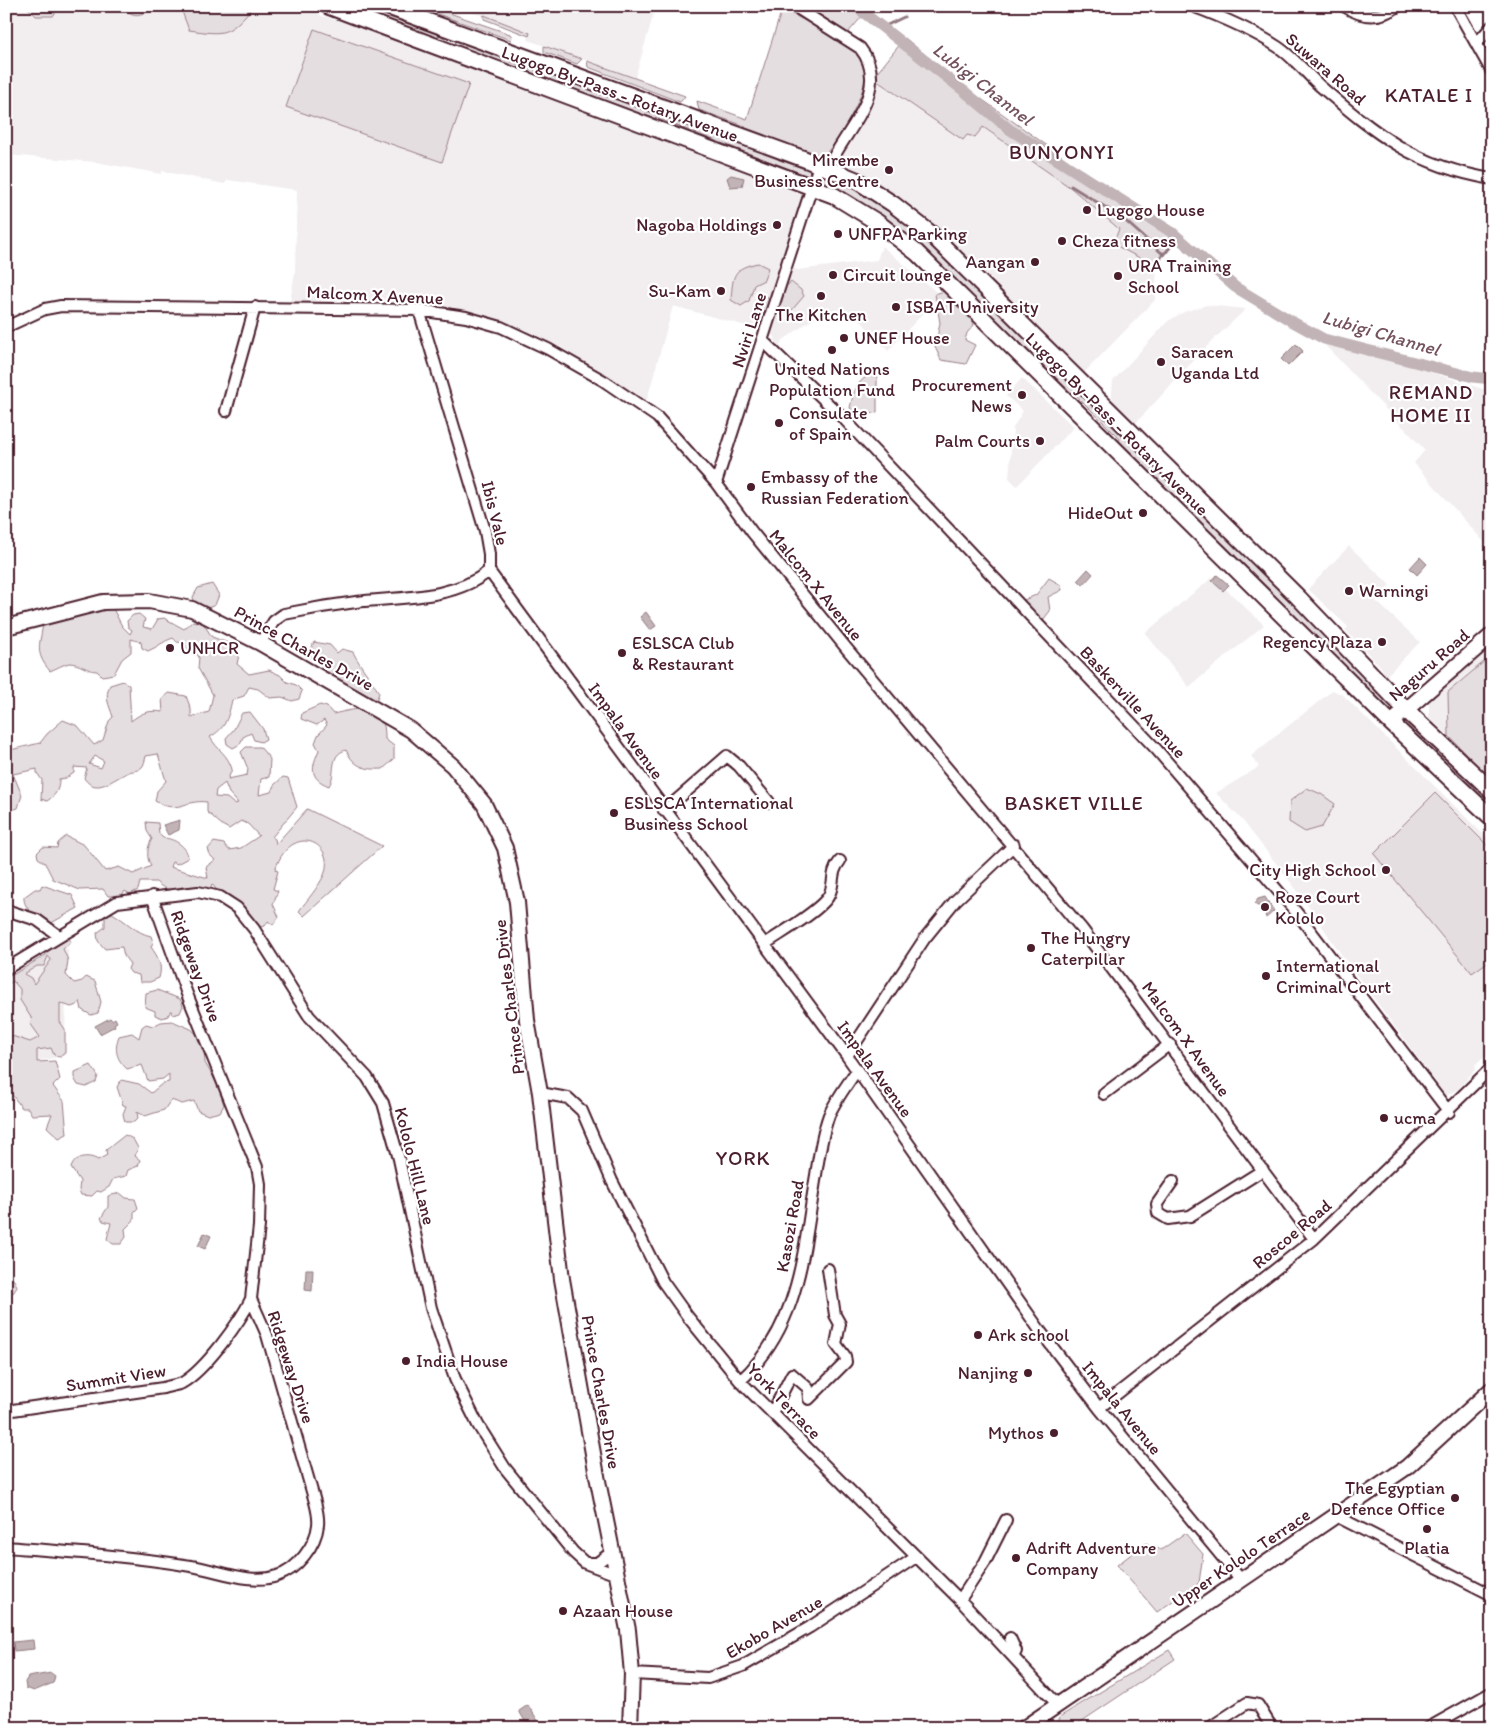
<svg xmlns="http://www.w3.org/2000/svg" width="1498" height="1734" font-family="Itim,sans-serif">
<style>
.built{fill:#f2eeef}
.green{fill:#e5dee0;stroke:#987e86;fill-rule:evenodd}
.water{fill:#c1b3b6;stroke:#91787e}
.lines{fill:none;stroke-linecap:round;stroke-linejoin:round}
.stream{stroke:#91787e;stroke-width:3}
.canal{stroke:#c1b3b6;stroke-width:11}
.street-casing{stroke:#4a1f2b;stroke-width:14}
.secondary-casing{stroke:#4a1f2b;stroke-width:18}
.primary-casing{stroke:#4a1f2b;stroke-width:19}
.street{stroke:#fff;stroke-width:10}
.secondary{stroke:#fff;stroke-width:14}
.primary{stroke:#fff;stroke-width:15}
.poi-dot{fill:#4a1f2b;stroke:#fff;stroke-width:2}
.labels{text-anchor:middle;dominant-baseline:central;stroke-width:4.5;stroke-linejoin:round;paint-order:stroke}
.street-label{font-size:18px;fill:#4a1f2b;stroke:#fff}
.poi-label{font-size:18px;fill:#4a1f2b;stroke:#fff;text-anchor:start}
.water-label{font-size:19px;font-style:italic;fill:#74535c;stroke:#fff}
.quarter-label{font-size:20px;letter-spacing:1px;fill:#4a1f2b;stroke:#fff}
</style>
<rect width="100%" height="100%" fill="#fff"/>
<filter id="ink" filterUnits="userSpaceOnUse"><feTurbulence type="fractalNoise" baseFrequency=".02" numOctaves="2"/><feDisplacementMap in="SourceGraphic" scale="10" xChannelSelector="R" yChannelSelector="G"/><feConvolveMatrix kernelMatrix="1 2 1 2 8 2 1 2 1" color-interpolation-filters="sRGB"/></filter>
<g filter="url(#ink)">
<path class="built" d="M6,6H307L322,16L425,46L798,187L802,192L804,203L761,330L673,306L646,403L561,347L492,319L453,307L391,303L290,302L295,272L297,190L228,180L224,184L162,171V174L96,162L6,155Z
M456,6H656L635,78L528,40L529,33Z
M873,78L967,135L982,127L1071,188L1119,229L1114,244L1157,267L1155,300L1077,380L988,288L994,281L920,224L909,204L839,161L874,95Z
M882,246L940,295L888,351L859,319L848,311L837,310L821,313L782,341L779,347L772,334L793,268L798,270L877,260Z
M1207,305L1246,309L1212,341L1133,426L1111,404L1113,381L1168,321L1184,312Z
M1320,340L1375,354L1492,392V551L1414,463L1425,450Z
M1022,378L1074,427L1017,486L1009,478L1013,428L1023,411L1006,396Z
M1349,546L1390,585L1376,601L1420,642L1386,676L1381,667L1345,630L1348,627L1308,589Z
M1213,577L1264,625L1189,687L1145,633Z
M1483,653L1488,658L1448,692L1449,736L1429,717V700Z
M1333,690L1343,695L1492,843V1054L1482,1058L1475,1065L1476,1069L1458,1089L1446,1096L1341,954L1302,897L1243,821L1216,793L1259,767L1251,756Z
M62,949H68L64,1056L6,1067V986Z"/>
<path class="green" d="M26,6H60L53,16H36Z
M120,6H251L252,8C228,36 224,35 189,30L180,6C172,7 163,6 156,9C138,14 137,20 120,6Z
M346,6H360L442,36L446,40L443,41Z
M801,6H869L870,7L847,34Z
M435,8L510,34L512,37L511,40L429,11Z
M782,9C801,19 859,45 865,65C868,79 860,98 854,110C846,126 836,146 821,157L745,128V126L699,110L697,101L747,119Z
M484,15L530,33L529,36L484,19Z
M314,29L469,84L442,162L286,107Z
M905,38L966,88L1177,238L1163,254L1157,267L1113,244L1119,229L1071,188L983,127L975,137L967,135L963,140L873,78Z
M456,39L763,148L779,160L809,170L810,173L808,176L664,121L611,105L455,46Z
M544,46L582,59L577,64L544,52Z
M587,61L685,96L683,99L680,102L588,67Z
M823,172L855,186L899,217L939,250L1398,706L1394,715H1392L1174,497L1117,443L1120,439L1074,393L1070,396L923,249L889,222L853,197L822,182Z
M758,263L768,268L764,280L754,285L749,301L741,306L731,300C733,276 732,268 758,263Z
M791,282L801,290L804,296L792,310L781,311L779,305L785,287Z
M944,291L964,304L974,325L967,333L965,340L975,345L966,364L941,360L935,347L940,323L935,294Z
M763,295L770,298L767,314L757,316Z
M870,375L877,377V412L861,417L850,408C853,394 856,381 870,375Z
M1049,578L1061,585L1062,590L1048,597L1050,611L1043,620L1025,607L1024,600L1036,595Z
M212,584L219,595L215,605L208,608L194,602L193,597L198,588Z
M112,607L122,626L130,634L132,630L128,627L127,621L133,615L139,614L145,619L143,627L152,629L158,619L164,618L184,629L193,621L203,623L212,637L234,645L239,655L237,664L249,674L269,670L280,675L287,682L296,685L302,691L299,699L292,701L282,697L270,698L258,689L249,687L244,696L232,700C228,718 226,728 210,737C218,751 227,753 232,769L228,779L247,775L248,769L241,752L246,747H260L270,759L269,777L261,779L259,795L271,792L274,785L283,777L288,778L297,807L272,837L275,839L276,844L307,809L382,846L304,916L299,911C307,900 318,888 324,875C337,842 291,821 275,870L278,871L273,889L278,891L273,904L279,917L273,925L268,921L265,926L249,929C243,918 233,913 225,905C220,898 218,890 212,884L210,889C203,888 188,886 182,887C170,890 166,891 156,882H140L138,890L130,894L125,891L121,896H108L103,889L80,890L53,879L45,863L38,858L37,853L43,847L57,848L58,843L66,836L84,845L105,871L119,867L133,874L151,866C146,859 147,846 152,839L147,831L146,822L158,823L159,834L163,838C174,838 188,847 188,858L177,864L172,862L170,867L208,878L206,867L215,860L210,855L208,849L214,842L224,844L229,850L241,848L259,836L248,824L241,821L229,829C220,825 215,818 207,812V802C184,799 179,815 155,801L157,791L166,781L158,754L146,756C145,760 144,765 142,767C137,772 132,770 127,773C113,779 96,796 84,778L87,768L74,767V773L66,778L59,779C59,790 56,795 47,801L41,799L42,780L37,773V769L13,774L22,795L18,808L6,812V751L40,743L47,734L63,720L78,726L94,745L103,740L109,721L113,717C109,704 104,698 110,685L123,681L129,685L131,721C142,712 150,710 163,712L162,699L169,693L186,696L191,709V717L209,712L213,695L198,668L199,657L196,653L187,648L184,643L177,642L173,638C163,641 158,647 148,651L142,648L141,642L131,639V652L122,659L114,674L102,676L97,671C87,671 79,663 69,663C64,664 55,669 50,671C33,651 41,644 43,622ZM95,756L104,761L101,768L89,764ZM225,783L229,793L238,803L234,804L227,798L215,797L216,790Z
M314,642L330,645L337,653L342,649L353,652C361,668 371,678 379,693L376,701L360,705L332,680L318,661L312,658L310,651Z
M1492,655V781L1449,736L1448,692Z
M320,705L327,707L333,714C359,708 386,700 385,739L394,746V759L383,769C365,770 354,767 346,750C328,755 337,773 329,786C308,778 312,766 319,750L315,743L318,735L327,725L324,720L317,725L301,719L302,713Z
M250,712L263,729L266,739L261,742L254,740L251,733L243,737L240,744L233,748L227,744L226,738L234,729L242,713Z
M1408,718L1492,800V813L1433,756L1403,722Z
M1307,788L1321,794L1335,804L1322,827L1305,832L1289,822L1290,801Z
M1435,793L1492,850V959L1472,973L1374,854Z
M42,885L72,895L78,908L46,926C38,918 23,909 24,897L35,889H40Z
M112,913C125,920 136,933 151,936L153,942L151,947C158,957 163,965 159,978L150,982H140L139,975L131,973L128,969L130,964L124,956L122,947L105,949L98,941L97,933L105,927V916Z
M63,936H68L71,942L63,949L68,960L66,975L74,983L82,981L86,977L95,981L101,1002L98,1013L91,1015L82,1010L80,1001L77,1005L71,1007L60,1003V1022L65,1029V1053L59,1057L54,1055L51,1048L37,1050V1062L55,1061L60,1079L53,1086L64,1101L67,1134L59,1138L47,1127L52,1114L32,1115L28,1108H22L6,1087V1034L30,1042L40,1037L30,1023L32,1019L20,1000V989L13,981L6,986V979L47,954V947L63,939L66,940ZM48,956L51,960L34,984L31,978L24,974L37,966H44Z
M157,990L180,999L183,1006L180,1013L173,1015L171,1010L168,1016L162,1018L155,1015V1011L145,1007L146,993Z
M172,1021L191,1029L200,1037L204,1047L205,1063L218,1085L224,1105L220,1112L208,1115L198,1111L194,1101L182,1104L171,1100L164,1110L145,1116L137,1112L138,1118L134,1122H125L123,1114L126,1106L123,1105L117,1087L121,1080L139,1084L151,1093L163,1083L169,1082V1074L163,1079L148,1081L142,1065L127,1069C116,1059 114,1049 119,1036L132,1033L139,1038L142,1027L146,1024L153,1026L161,1022Z
M91,1065L98,1076L96,1082L86,1087L78,1085L75,1080V1072Z
M125,1135L133,1139L138,1148L135,1156L140,1160L138,1166L128,1170L126,1176L113,1179L109,1187L101,1192L97,1191L92,1196L81,1195L79,1190L80,1181L71,1168C75,1156 88,1154 98,1160L107,1155L106,1150Z
M120,1193L126,1198L135,1199L138,1208L134,1212V1220L125,1229L126,1237L121,1244H113L107,1239L111,1223L103,1221L101,1218L108,1207V1196Z
M6,1276L14,1280L17,1286L14,1292L6,1296Z
M1185,1533L1203,1554L1199,1583L1157,1612L1117,1565L1146,1543L1161,1550Z
M1169,1650L1175,1659L1079,1723L1078,1728H1055L1061,1716Z"/>
<path class="water" d="M731,175L744,178L742,186L730,187L727,178Z
M1296,344L1303,351L1288,366L1281,359Z
M1420,557L1427,564L1417,575L1410,568Z
M1088,569L1093,574L1083,585L1078,580Z
M1217,575L1229,585L1223,591L1212,581Z
M646,612L656,626L650,630L640,617Z
M180,820L179,830L168,835L163,825Z
M1265,897L1274,911L1266,918L1264,909L1254,904L1258,899Z
M110,1018L112,1020L115,1018L117,1022L114,1024L115,1026L100,1034L95,1026Z
M204,1233L211,1236L205,1249L198,1246Z
M306,1269H313L312,1291L305,1290Z
M33,1640L34,1649L14,1651L13,1642Z
M51,1673L55,1676L53,1683L34,1691L26,1688L25,1682L28,1677Z
M528,1705L542,1727L529,1728L519,1711Z"/>
<g class="lines">
<path class="stream" d="M881,28L904,17
M1071,186L1121,217L1164,255L1177,238L1173,233
M1157,267L1163,253"/>
<path class="canal" d="M855,6L964,91L1009,129L1173,233L1235,287L1293,322L1324,339L1473,377L1492,379"/>
<defs>
<path id="street" d="M794,6L860,48C893,89 844,131 828,168
M1192,6C1222,17 1252,30 1278,47C1293,57 1307,74 1320,86C1377,135 1415,166 1492,179
M1344,6C1362,18 1380,19 1398,6
M1455,6L1492,72
M1477,43L1492,26
M6,327L45,309L61,306L419,310L466,317L501,327L548,349L604,381L657,417L716,483L752,532L847,649L1082,929L1314,1239
M763,341L846,421L1157,750L1297,913L1449,1112
M226,411L255,307
M716,483L819,165
M489,571L847,1056L1041,1332L1099,1408L1242,1581
M260,643L274,621L284,614C308,609 332,605 356,602C400,597 453,600 489,571V554L485,531L419,310
M664,811L727,756L739,766L769,802
M6,910L37,920L59,936
M765,944C781,933 818,912 828,897C836,884 829,874 840,861
M6,969L117,902L198,892L220,897L237,908L254,929L309,1016L367,1077L383,1103L399,1159L431,1308L455,1379L478,1425L505,1468L573,1552L585,1563L617,1575
M847,1056L925,938L955,901L1014,845
M540,1093L568,1098L582,1111L612,1181L663,1282L688,1317L740,1381L960,1600L1057,1704
M1104,1094L1170,1044
M1173,1181L1157,1204L1158,1213L1168,1219L1190,1216L1263,1170
M740,1381C801,1325 803,1251 816,1175C819,1155 822,1134 829,1115C836,1099 847,1085 857,1070
M1099,1408L1314,1239L1492,1067
M6,1411L163,1388C169,1386 177,1385 182,1383C205,1370 240,1322 251,1299
M772,1413L792,1374L808,1388L809,1399L846,1362L845,1356L836,1344L840,1324L835,1315L828,1269
M1336,1516L1492,1595
M6,1547C68,1552 130,1556 191,1566C218,1570 251,1585 277,1576C297,1570 316,1545 318,1525C319,1517 317,1510 315,1502L267,1335L251,1299L259,1226L260,1184L257,1167L187,994L152,896
M586,1563H597L612,1552
M960,1600L985,1562L1006,1520
M1010,1638L1016,1651L1013,1657
M632,1674L708,1678L743,1666L810,1627L916,1557
M1209,1728L1247,1703L1258,1705L1272,1728
M1428,1728L1492,1692"/>
<path id="secondary" d="M6,627L103,602L149,601L192,609L260,643L411,730L453,766L484,804L505,848L517,902L527,1020L540,1093L562,1279L597,1476L628,1630L632,1674L630,1728
M1391,723L1492,635
M1024,1728L1407,1467L1492,1389"/>
<path id="primary" d="M328,6L833,195L877,222L917,253L1391,723L1492,818
M386,6L807,160L856,180L893,204L930,233L1297,596L1406,710L1492,791"/>
</defs>
<use href="#street" class="street-casing"/>
<use href="#secondary" class="secondary-casing"/>
<use href="#primary" class="primary-casing"/>
<use href="#street" class="street"/>
<use href="#secondary" class="secondary"/>
<use href="#primary" class="primary"/>
</g>
</g>
<g class="poi-dot">
<circle cx="889" cy="170" r="5"/>
<circle cx="1087" cy="210" r="5"/>
<circle cx="777" cy="225" r="5"/>
<circle cx="838" cy="234" r="5"/>
<circle cx="1062" cy="241" r="5"/>
<circle cx="1035" cy="262" r="5"/>
<circle cx="833" cy="275" r="5"/>
<circle cx="1118" cy="276" r="5"/>
<circle cx="721" cy="291" r="5"/>
<circle cx="821" cy="296" r="5"/>
<circle cx="896" cy="307" r="5"/>
<circle cx="844" cy="338" r="5"/>
<circle cx="832" cy="350" r="5"/>
<circle cx="1161" cy="362" r="5"/>
<circle cx="1022" cy="395" r="5"/>
<circle cx="779" cy="423" r="5"/>
<circle cx="1040" cy="441" r="5"/>
<circle cx="751" cy="487" r="5"/>
<circle cx="1143" cy="513" r="5"/>
<circle cx="1349" cy="591" r="5"/>
<circle cx="1382" cy="642" r="5"/>
<circle cx="170" cy="648" r="5"/>
<circle cx="622" cy="653" r="5"/>
<circle cx="614" cy="813" r="5"/>
<circle cx="1386" cy="870" r="5"/>
<circle cx="1265" cy="907" r="5"/>
<circle cx="1031" cy="948" r="5"/>
<circle cx="1266" cy="976" r="5"/>
<circle cx="1384" cy="1118" r="5"/>
<circle cx="978" cy="1335" r="5"/>
<circle cx="406" cy="1361" r="5"/>
<circle cx="1028" cy="1373" r="5"/>
<circle cx="1054" cy="1433" r="5"/>
<circle cx="1455" cy="1498" r="5"/>
<circle cx="1427" cy="1529" r="5"/>
<circle cx="1016" cy="1558" r="5"/>
<circle cx="563" cy="1611" r="5"/>
</g>
<g class="labels">
<g class="street-label">
<text transform="translate(1326 69) rotate(41)">Suwara Road</text>
<text transform="translate(620 94) rotate(20)">Lugogo By-Pass - Rotary Avenue</text>
<text transform="translate(375 295) rotate(3)">Malcom X Avenue</text>
<text transform="translate(749 330) rotate(-72)">Nviri Lane</text>
<text transform="translate(1117 424) rotate(45)">Lugogo By-Pass - Rotary Avenue</text>
<text transform="translate(495 513) rotate(76)">Ibis Vale</text>
<text transform="translate(816 585) rotate(51)">Malcom X Avenue</text>
<text transform="translate(304 648) rotate(29)">Prince Charles Drive</text>
<text transform="translate(1429 665) rotate(-41)">Naguru Road</text>
<text transform="translate(1133 702) rotate(47)">Baskerville Avenue</text>
<text transform="translate(626 731) rotate(54)">Impala Avenue</text>
<text transform="translate(196 966) rotate(70)">Ridgeway Drive</text>
<text transform="translate(509 997) rotate(-97)">Prince Charles Drive</text>
<text transform="translate(1186 1039) rotate(54)">Malcom X Avenue</text>
<text transform="translate(875 1069) rotate(54)">Impala Avenue</text>
<text transform="translate(415 1166) rotate(76)">Kololo Hill Lane</text>
<text transform="translate(790 1226) rotate(-80)">Kasozi Road</text>
<text transform="translate(1292 1234) rotate(-40)">Roscoe Road</text>
<text transform="translate(291 1367) rotate(72)">Ridgeway Drive</text>
<text transform="translate(116 1378) rotate(-9)">Summit View</text>
<text transform="translate(601 1392) rotate(80)">Prince Charles Drive</text>
<text transform="translate(784 1401) rotate(46)">York Terrace</text>
<text transform="translate(1122 1408) rotate(51)">Impala Avenue</text>
<text transform="translate(1241 1558) rotate(-34)">Upper Kololo Terrace</text>
<text transform="translate(774 1627) rotate(-30)">Ekobo Avenue</text>
</g>
<g class="poi-label">
<text x="879" y="160" text-anchor="end">Mirembe<tspan x="879" dy="21">Business Centre</tspan></text>
<text x="1097" y="210">Lugogo House</text>
<text x="767" y="225" text-anchor="end">Nagoba Holdings</text>
<text x="848" y="234">UNFPA Parking</text>
<text x="1072" y="241">Cheza fitness</text>
<text x="1025" y="262" text-anchor="end">Aangan</text>
<text x="1128" y="266">URA Training<tspan x="1128" dy="21">School</tspan></text>
<text x="843" y="275">Circuit lounge</text>
<text x="711" y="291" text-anchor="end">Su-Kam</text>
<text x="906" y="307">ISBAT University</text>
<text x="821" y="315" text-anchor="middle">The Kitchen</text>
<text x="854" y="338">UNEF House</text>
<text x="1171" y="352">Saracen<tspan x="1171" dy="21">Uganda Ltd</tspan></text>
<text x="832" y="369" text-anchor="middle">United Nations<tspan x="832" dy="21">Population Fund</tspan></text>
<text x="1012" y="385" text-anchor="end">Procurement<tspan x="1012" dy="21">News</tspan></text>
<text x="789" y="413">Consulate<tspan x="789" dy="21">of Spain</tspan></text>
<text x="1030" y="441" text-anchor="end">Palm Courts</text>
<text x="761" y="477">Embassy of the<tspan x="761" dy="21">Russian Federation</tspan></text>
<text x="1133" y="513" text-anchor="end">HideOut</text>
<text x="1359" y="591">Warningi</text>
<text x="1372" y="642" text-anchor="end">Regency Plaza</text>
<text x="632" y="643">ESLSCA Club<tspan x="632" dy="21">&amp; Restaurant</tspan></text>
<text x="180" y="648">UNHCR</text>
<text x="624" y="803">ESLSCA International<tspan x="624" dy="21">Business School</tspan></text>
<text x="1376" y="870" text-anchor="end">City High School</text>
<text x="1275" y="897">Roze Court<tspan x="1275" dy="21">Kololo</tspan></text>
<text x="1041" y="938">The Hungry<tspan x="1041" dy="21">Caterpillar</tspan></text>
<text x="1276" y="966">International<tspan x="1276" dy="21">Criminal Court</tspan></text>
<text x="1394" y="1118">ucma</text>
<text x="988" y="1335">Ark school</text>
<text x="416" y="1361">India House</text>
<text x="1018" y="1373" text-anchor="end">Nanjing</text>
<text x="1044" y="1433" text-anchor="end">Mythos</text>
<text x="1445" y="1488" text-anchor="end">The Egyptian<tspan x="1445" dy="21">Defence Office</tspan></text>
<text x="1026" y="1548">Adrift Adventure<tspan x="1026" dy="21">Company</tspan></text>
<text x="1427" y="1548" text-anchor="middle">Platia</text>
<text x="573" y="1611">Azaan House</text>
</g>
<g class="water-label">
<text transform="translate(983 84) rotate(38)">Lubigi Channel</text>
<text transform="translate(1381 333) rotate(16)">Lubigi Channel</text>
</g>
<g class="quarter-label">
<text x="1429" y="95">KATALE I</text>
<text x="1062" y="152">BUNYONYI</text>
<text x="1431" y="392">REMAND<tspan x="1431" dy="23">HOME II</tspan></text>
<text x="1074" y="803">BASKET VILLE</text>
<text x="743" y="1158">YORK</text>
</g>
</g>
<rect width="1498" height="1734" fill="none" stroke="#fff" stroke-width="25"/>
<rect x="12" y="12" width="1473" height="1709" fill="none" stroke="#4a1f2b" stroke-width="2" filter="url(#ink)"/>
</svg>
